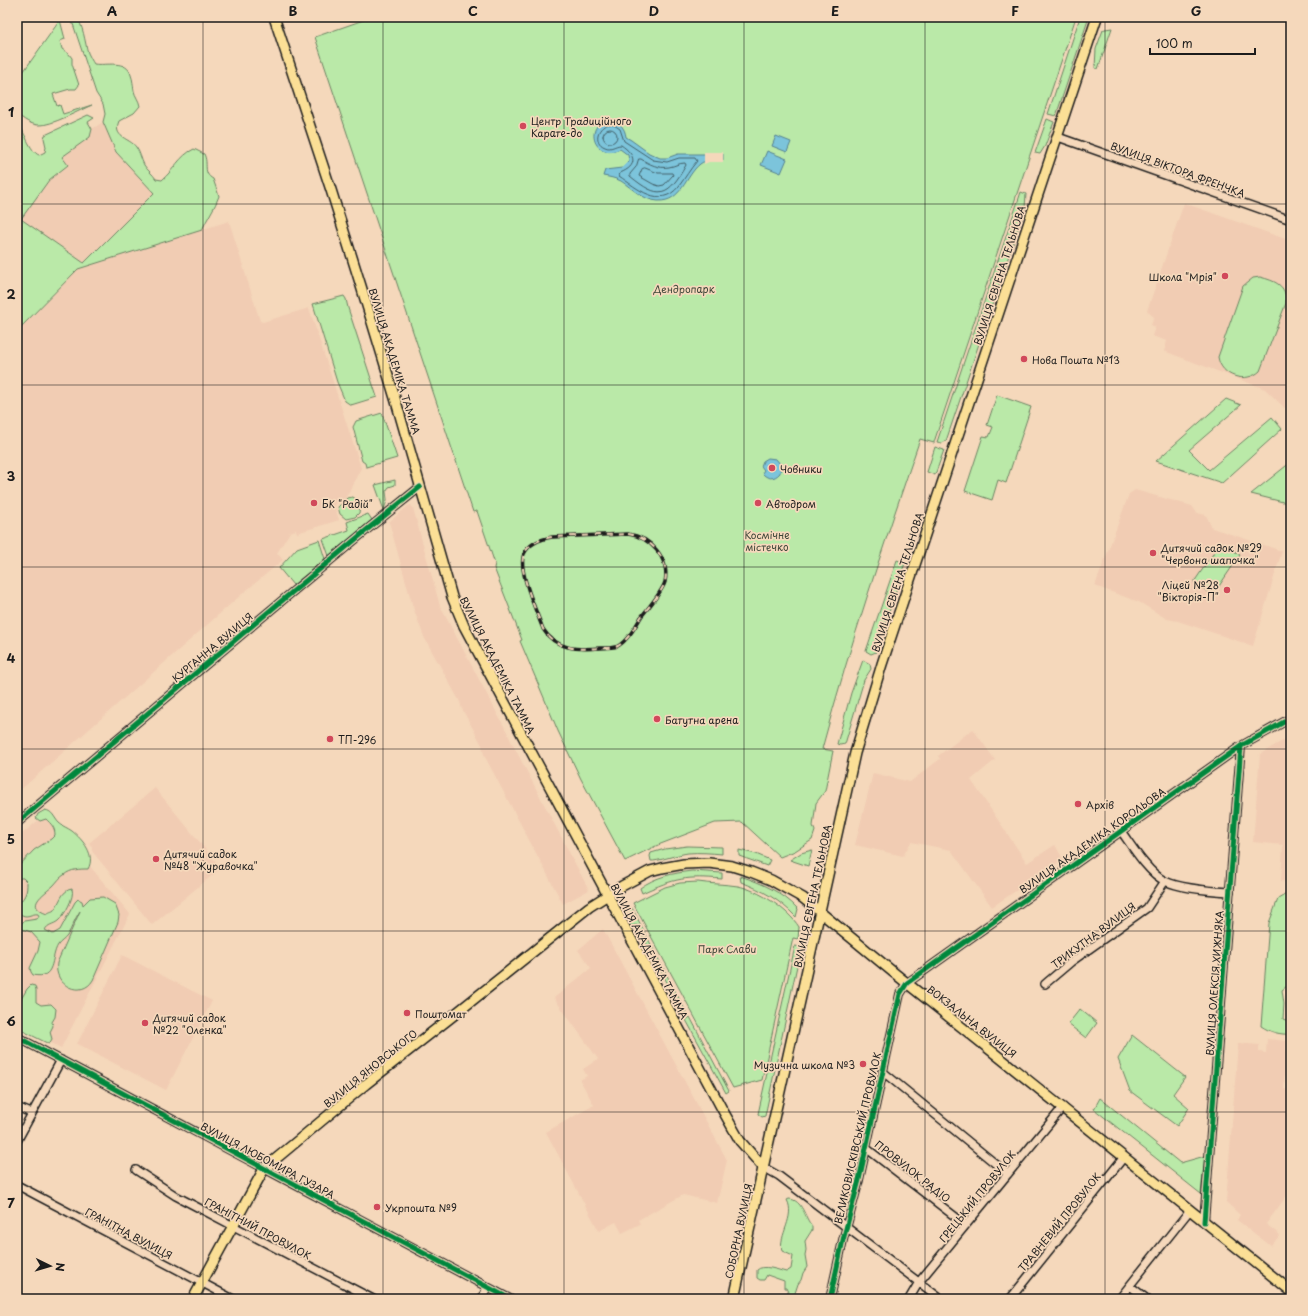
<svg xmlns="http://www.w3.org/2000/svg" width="1308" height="1316" font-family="'Playpen Sans',sans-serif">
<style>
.built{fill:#f1ccb3}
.green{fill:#bae9a8;stroke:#6b8262}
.water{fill:#7bc4db;stroke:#55818f}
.pier{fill:#f5d8bb}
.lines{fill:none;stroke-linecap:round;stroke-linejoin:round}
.shore{stroke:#425f68;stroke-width:1}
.minor-casing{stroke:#1c1c1c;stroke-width:10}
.major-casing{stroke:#1c1c1c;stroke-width:12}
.minor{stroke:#f5d8bb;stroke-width:7}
.major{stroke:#fbdf96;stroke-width:9}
.rail-casing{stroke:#1c1c1c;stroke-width:3.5}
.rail{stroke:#f5d8bb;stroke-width:2;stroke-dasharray:6;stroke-linecap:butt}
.cycleway-casing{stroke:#f5d8bb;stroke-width:8}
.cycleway{stroke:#00873e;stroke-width:5}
.grid{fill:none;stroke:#1c1c1c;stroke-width:1;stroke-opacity:0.55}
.poi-dot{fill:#d1495b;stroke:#f5d8bb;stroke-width:1.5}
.labels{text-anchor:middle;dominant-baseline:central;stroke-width:3.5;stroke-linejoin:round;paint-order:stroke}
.poi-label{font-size:10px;fill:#1c1c1c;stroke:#f5d8bb;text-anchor:start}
.street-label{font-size:10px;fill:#1c1c1c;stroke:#f5d8bb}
.park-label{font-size:10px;fill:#3c4538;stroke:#f5d8bb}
.neatline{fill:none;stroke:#1c1c1c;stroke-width:1.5}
.grid-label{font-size:13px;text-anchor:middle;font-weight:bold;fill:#1c1c1c}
</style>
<rect width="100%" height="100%" fill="#f5d8bb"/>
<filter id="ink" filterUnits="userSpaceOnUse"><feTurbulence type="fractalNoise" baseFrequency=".025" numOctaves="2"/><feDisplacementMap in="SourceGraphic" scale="8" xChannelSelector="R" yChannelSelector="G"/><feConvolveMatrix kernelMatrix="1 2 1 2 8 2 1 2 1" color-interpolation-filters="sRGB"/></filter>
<g filter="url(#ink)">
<path class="built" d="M103,122L116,152L155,193L84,263L21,219L49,180L68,165L62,157L90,137L92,129Z
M1184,203L1291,241V414L1265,389L1164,351L1167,341L1152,336L1155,327L1151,325L1154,317L1147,311Z
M229,221L260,321L263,322L309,308L361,468L344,501L334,504L339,520L297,533L296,530L290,532L277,553L283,560L242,594L17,793V331L78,269Z
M1135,490L1192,506L1197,513L1206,515L1212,528L1282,551L1253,646L1178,621L1167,619L1139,602L1095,586L1129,494Z
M411,505L413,508L440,606L507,732L511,741L589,890L563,904L484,755L482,745L462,709L460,702L424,637L413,607L389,522L408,506Z
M973,729L995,760L971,780L1027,863L1055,845L1063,859L992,907L951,850L911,842L903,856L855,845L873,773L910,782L940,759L938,756Z
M1291,736V882L1281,881L1283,845L1253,842L1260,754Z
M155,788L221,868L152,925L92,851V847L89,843Z
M46,814L130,914L61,1048L17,1025V838Z
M603,929L727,1160L717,1203L683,1195L638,1220L640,1224L622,1233L616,1222L599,1231L546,1132L594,1105L580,1080L587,1076L583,1069L598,1059L554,998L591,968L578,950Z
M122,955L212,1001L166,1090L77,1044Z
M1267,1039L1287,1041L1284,1089L1291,1090V1190L1266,1224L1280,1235L1271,1246L1237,1220L1240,1215L1226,1202L1238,1043L1259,1045V1052L1266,1053Z"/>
<path class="green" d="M76,17C83,23 85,43 88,53C90,57 92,61 94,64C106,66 127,59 131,75C133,80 133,85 134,91C135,96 139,100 140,106L134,113L119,121C112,138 130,138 136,147C140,152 141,159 144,165C147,170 153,174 156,179L162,180C174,170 179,156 194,149L204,154C209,164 202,173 213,179L219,196C215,208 207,218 202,230L78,269L17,331V121C24,130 30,152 39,155L45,152L46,147L44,138L45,135L88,115L94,118L88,122L92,129L90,137L62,157L68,165L49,180L21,219L84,263L154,193L116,152L103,122L105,114L103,104L96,93L72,21L73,18Z
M372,17H1076L934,442V443L920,439C885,541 850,644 822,749L833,751L825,791L816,803L813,826L815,831L812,840L795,851L780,857L742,822L715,823L658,845L625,861L581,779L558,731L520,641L522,640L494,568L495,564L477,511L473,512L315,37Z
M1080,17H1089L1056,116L1048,114Z
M60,20L65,39L60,41L62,49L69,54L72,58V64L79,85L76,89H70L53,94L57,106L60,105L63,114L92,105C80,110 51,126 39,125C31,125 23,119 17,114V78L21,75Z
M1112,28L1098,69L1095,68L1096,49L1103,30L1105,29Z
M1047,119L1054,122L1045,146L1040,154L1035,153Z
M1021,192L1026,194L1025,208L946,441L942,443L937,442Z
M1260,277C1275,281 1287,285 1286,303L1260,371C1246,384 1221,377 1218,357L1243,286L1253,278Z
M344,296L346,299L348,308L377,397L351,405L345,401L337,382L313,304Z
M997,395L1031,407L1006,483L998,480L992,500L965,491L983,436L989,437L993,427L987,425Z
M1226,399L1241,405L1189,450L1209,470L1272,417L1282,429L1222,483L1156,461Z
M382,413L397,458L366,467L365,463L362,461L353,427L356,421Z
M935,447L944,450L935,475L927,472Z
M1291,462V504L1251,494Z
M395,480V485L389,487L386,491L387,500L384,510L375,485Z
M353,497C360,502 360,506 359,513L355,517L346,519L340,514L338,507L347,498Z
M368,514L372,520L329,556L323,539L349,530L347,522Z
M319,540L325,559L293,585L279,568L297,548Z
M1221,542L1240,555L1213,595L1194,582Z
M897,560L905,563L876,652L871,654L866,651Z
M863,660L870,664L871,669L864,680L845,744L840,745L837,744L851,693Z
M45,810C53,811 54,818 59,823C62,826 68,828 72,831C83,840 96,855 88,869C80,869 71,869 64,875C60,877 57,882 53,886C44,894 24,906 47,914C47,913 52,911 53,911C60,904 61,890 72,889C75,897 64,916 58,921C53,925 48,924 45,930L53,934L60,930L75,902L78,899L82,901L83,905L90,898L103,897L115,904L119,915L118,922L93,980C82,999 53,986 57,963L80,911C75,918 72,928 67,936C64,940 60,942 58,945C50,958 56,980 33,975L31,972L30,968L38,951L40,942L31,932L22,929L20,927L21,924L24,921L37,919L39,916L38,914C32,913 28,918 22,915C10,911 23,900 25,895C27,891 27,887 27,882L23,878H19L17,880V868L34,850L51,839L55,835C55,827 51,824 46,819L40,821L36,818L38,814Z
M687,846L722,847V854C711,853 699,852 688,853C679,854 656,862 651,861L650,856L651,853L665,849Z
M739,850L756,854L770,860L767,866L739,856Z
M812,850L808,866L790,860L801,853Z
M692,871L722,873V879C687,876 675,878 642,893L640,888C655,877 673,873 692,871Z
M740,876C762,883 782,892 798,909L796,917C780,900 762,890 741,882Z
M698,882C711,884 725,884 738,886C758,890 788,909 799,927L798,939L793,938L762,1080L733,1088L633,903L665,887L680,883Z
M1288,893L1291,895V983L1282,990L1284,1004L1283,1019L1291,1022V1034C1280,1035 1270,1032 1261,1026L1269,923L1278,899Z
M632,908L686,1012L684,1015L637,925L629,926L623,915Z
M795,946L801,947L765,1116L762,1117L758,1114Z
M31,985L35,986L36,990V1002L41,1005L51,1004L56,1009L55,1017L52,1022L53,1026L50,1032L52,1039L49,1044L21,1030L17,1026V1006L27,989Z
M1080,1009L1097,1023L1086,1038L1068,1024Z
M690,1017L729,1091L726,1093L686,1020Z
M1132,1035L1185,1077L1173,1094L1189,1108L1177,1126L1130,1091L1118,1059Z
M1100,1098L1180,1163L1205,1156L1201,1194L1094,1109Z
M789,1199C803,1200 804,1217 812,1226V1230L805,1241L806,1250L805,1255L807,1267L803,1273L801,1280L798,1284L793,1299H787L789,1294L786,1288H784V1281L767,1275L764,1280H760L757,1278V1270C763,1264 778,1270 786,1272L791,1269L793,1256L782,1251C778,1235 796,1217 787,1200Z"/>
<path class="water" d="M610,120C620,122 625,128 626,137L631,140L649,153L660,158H667L678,154H723V160C716,160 706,159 700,164C685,176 682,202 658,201C643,200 633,189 621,181C615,178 609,177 603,176L605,170L622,168L629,161L628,155L620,149C594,162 582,123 610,120Z
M776,136L791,142L787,152L772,146Z
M767,151L787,159L781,173L761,165Z
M768,458L776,459L781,465L780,473C774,480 767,479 762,473L764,470L761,466L763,461Z"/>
<path class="pier" d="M704,152H723V162H709L704,164Z"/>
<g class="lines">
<path class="shore" d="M610,124L614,125L620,129L624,141L653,160L667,162L679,158H695L697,161C690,169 685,178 679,186C660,210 637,188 619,176L620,173C638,166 636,155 621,145C615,145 611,150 605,147C592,142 598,125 610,124Z
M603 136a7 7 0 1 1 14 0a7 7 0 1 1-14 0Z
M639,159H641C649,164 659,169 669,167C675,166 679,163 685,163L686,165C668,197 659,200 630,176V174L636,167Z
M645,168L658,173H672L673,175L664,185L659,186L653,184L639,176L642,169Z"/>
<defs>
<path id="minor" d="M1058,137L1291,220
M17,823L260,619L369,528L420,487
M1121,831C1131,845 1149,874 1165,881C1182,889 1212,891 1230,892
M1045,984L1071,962L1147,908L1165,881
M17,1037L510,1299
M882,1071L1008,1174
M17,1107L31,1113
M17,1141L61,1060
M866,1148L966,1225
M763,1167L779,1176L941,1299
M136,1170L176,1196L373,1299
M17,1185L233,1299
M1204,1222L1241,746
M1130,1286L1147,1299
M482,1299L487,1287
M830,1299L843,1240L859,1180L900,994L907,983L1241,746L1291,718
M909,1299L919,1282L1063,1107
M1010,1299L1124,1157
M1119,1299L1190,1210
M1289,1299L1291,1296"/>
<path id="major" d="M274,17L331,190L361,286L395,398L452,597L464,626L722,1109L740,1141L763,1167
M193,1299L264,1169L272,1162L366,1084L454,1015L589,907L622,886L650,871L662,868L684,864L709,863L732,866L751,872L771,880L803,898L893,972L1291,1291
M734,1299L855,753L882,664L1097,17"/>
</defs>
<use href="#minor" class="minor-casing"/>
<use href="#major" class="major-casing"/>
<use href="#minor" class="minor"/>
<use href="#major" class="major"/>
<defs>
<path id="rail" d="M628,534C650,537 670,558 665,582C662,592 648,608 641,617C635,627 628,640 618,646C613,648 606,648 600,648C578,650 556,650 543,629C537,613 517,569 524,554C529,543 541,539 552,537Z"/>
</defs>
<use href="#rail" class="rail-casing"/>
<use href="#rail" class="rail"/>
<defs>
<path id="cycleway" d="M17,823L260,619L369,528L420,487
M17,1037L510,1299
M1204,1222L1241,746
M830,1299L843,1240L859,1180L900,994L907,983L1241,746L1291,718"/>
</defs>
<use href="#cycleway" class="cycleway-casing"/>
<use href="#cycleway" class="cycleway"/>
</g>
</g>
<path class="grid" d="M203,17V1299M383,17V1299M564,17V1299M744,17V1299M925,17V1299M1105,17V1299M17,204H1291M17,385H1291M17,567H1291M17,749H1291M17,931H1291M17,1112H1291"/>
<g class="poi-dot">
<circle cx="523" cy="126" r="4"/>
<circle cx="1225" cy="276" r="4"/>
<circle cx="1024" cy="359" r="4"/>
<circle cx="772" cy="468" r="4"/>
<circle cx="314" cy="503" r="4"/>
<circle cx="758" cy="503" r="4"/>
<circle cx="1153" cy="553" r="4"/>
<circle cx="1227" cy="590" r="4"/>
<circle cx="657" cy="719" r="4"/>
<circle cx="330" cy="739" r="4"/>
<circle cx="1078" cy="804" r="4"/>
<circle cx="156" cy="859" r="4"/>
<circle cx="407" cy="1013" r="4"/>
<circle cx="145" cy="1023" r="4"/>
<circle cx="863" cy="1064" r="4"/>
<circle cx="377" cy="1207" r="4"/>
</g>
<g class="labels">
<g class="poi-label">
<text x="531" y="120">Центр Традиційного<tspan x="531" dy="12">Карате-до</tspan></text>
<text x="1217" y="276" text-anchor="end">Школа "Мрія"</text>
<text x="1032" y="359">Нова Пошта №13</text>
<text x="780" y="468">Човники</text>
<text x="322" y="503">БК "Радій"</text>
<text x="766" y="503">Автодром</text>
<text x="1161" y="547">Дитячий садок №29<tspan x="1161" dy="12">"Червона шапочка"</tspan></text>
<text x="1219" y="584" text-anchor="end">Ліцей №28<tspan x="1219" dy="12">"Вікторія-П"</tspan></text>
<text x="665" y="719">Батутна арена</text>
<text x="338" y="739">ТП-296</text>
<text x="1086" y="804">Архів</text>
<text x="164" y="853">Дитячий садок<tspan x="164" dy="12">№48 "Журавочка"</tspan></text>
<text x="415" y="1013">Поштомат</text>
<text x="153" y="1017">Дитячий садок<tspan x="153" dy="12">№22 "Оленка"</tspan></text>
<text x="855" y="1064" text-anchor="end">Музична школа №3</text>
<text x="385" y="1207">Укрпошта №9</text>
</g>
<g class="street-label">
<text transform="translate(1178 169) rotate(20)">ВУЛИЦЯ ВІКТОРА ФРЕНЧКА</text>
<text transform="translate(999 275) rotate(-72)">ВУЛИЦЯ ЄВГЕНА ТЕЛЬНОВА</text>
<text transform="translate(395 361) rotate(73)">ВУЛИЦЯ АКАДЕМІКА ТАММА</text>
<text transform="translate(897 582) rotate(-72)">ВУЛИЦЯ ЄВГЕНА ТЕЛЬНОВА</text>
<text transform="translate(212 647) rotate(-40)">КУРГАННА ВУЛИЦЯ</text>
<text transform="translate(498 665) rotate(63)">ВУЛИЦЯ АКАДЕМІКА ТАММА</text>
<text transform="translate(1092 840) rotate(-35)">ВУЛИЦЯ АКАДЕМІКА КОРОЛЬОВА</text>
<text transform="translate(812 896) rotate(-78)">ВУЛИЦЯ ЄВГЕНА ТЕЛЬНОВА</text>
<text transform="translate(1093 935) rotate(-37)">ТРИКУТНА ВУЛИЦЯ</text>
<text transform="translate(650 951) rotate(62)">ВУЛИЦЯ АКАДЕМІКА ТАММА</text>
<text transform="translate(1214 983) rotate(-86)">ВУЛИЦЯ ОЛЕКСІЯ ХИЖНЯКА</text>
<text transform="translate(972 1021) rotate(38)">ВОКЗАЛЬНА ВУЛИЦЯ</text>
<text transform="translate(370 1068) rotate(-39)">ВУЛИЦЯ ЯНОВСЬКОГО</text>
<text transform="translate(857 1138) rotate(-77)">ВЕЛИКОВИСКІВСЬКИЙ ПРОВУЛОК</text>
<text transform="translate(268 1160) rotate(28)">ВУЛИЦЯ ЛЮБОМИРА ГУЗАРА</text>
<text transform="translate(913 1171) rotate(38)">ПРОВУЛОК РАДІО</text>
<text transform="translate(977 1196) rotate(-51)">ГРЕЦЬКИЙ ПРОВУЛОК</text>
<text transform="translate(1059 1222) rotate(-51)">ТРАВНЕВИЙ ПРОВУЛОК</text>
<text transform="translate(258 1228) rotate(28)">ГРАНІТНИЙ ПРОВУЛОК</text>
<text transform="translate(738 1231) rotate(-78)">СОБОРНА ВУЛИЦЯ</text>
<text transform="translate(129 1233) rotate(28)">ГРАНІТНА ВУЛИЦЯ</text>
</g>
<g class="park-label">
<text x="684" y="288">Дендропарк</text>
<text x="767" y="534">Космічне<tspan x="767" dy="12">містечко</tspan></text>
<text x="727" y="948">Парк Слави</text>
</g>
</g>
<rect width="1308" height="1316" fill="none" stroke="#f5d8bb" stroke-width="44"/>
<g transform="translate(50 1266) rotate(95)" stroke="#f5d8bb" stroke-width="3" paint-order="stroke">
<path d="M0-3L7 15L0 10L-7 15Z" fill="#1c1c1c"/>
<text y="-6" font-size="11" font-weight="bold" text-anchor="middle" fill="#1c1c1c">N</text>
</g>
<path d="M1150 48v6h105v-6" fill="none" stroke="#1c1c1c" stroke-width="2"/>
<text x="1156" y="48" font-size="12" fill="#1c1c1c" stroke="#f5d8bb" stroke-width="3" paint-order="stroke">100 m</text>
<rect x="22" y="22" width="1264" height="1272" class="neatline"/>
<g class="grid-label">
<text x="112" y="16">A</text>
<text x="293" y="16">B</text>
<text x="473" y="16">C</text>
<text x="654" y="16">D</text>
<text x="835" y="16">E</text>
<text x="1015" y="16">F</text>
<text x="1196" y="16">G</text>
<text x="11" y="117">1</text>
<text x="11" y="299">2</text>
<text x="11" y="481">3</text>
<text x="11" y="663">4</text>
<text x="11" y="844">5</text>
<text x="11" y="1026">6</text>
<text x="11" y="1208">7</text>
</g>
</svg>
